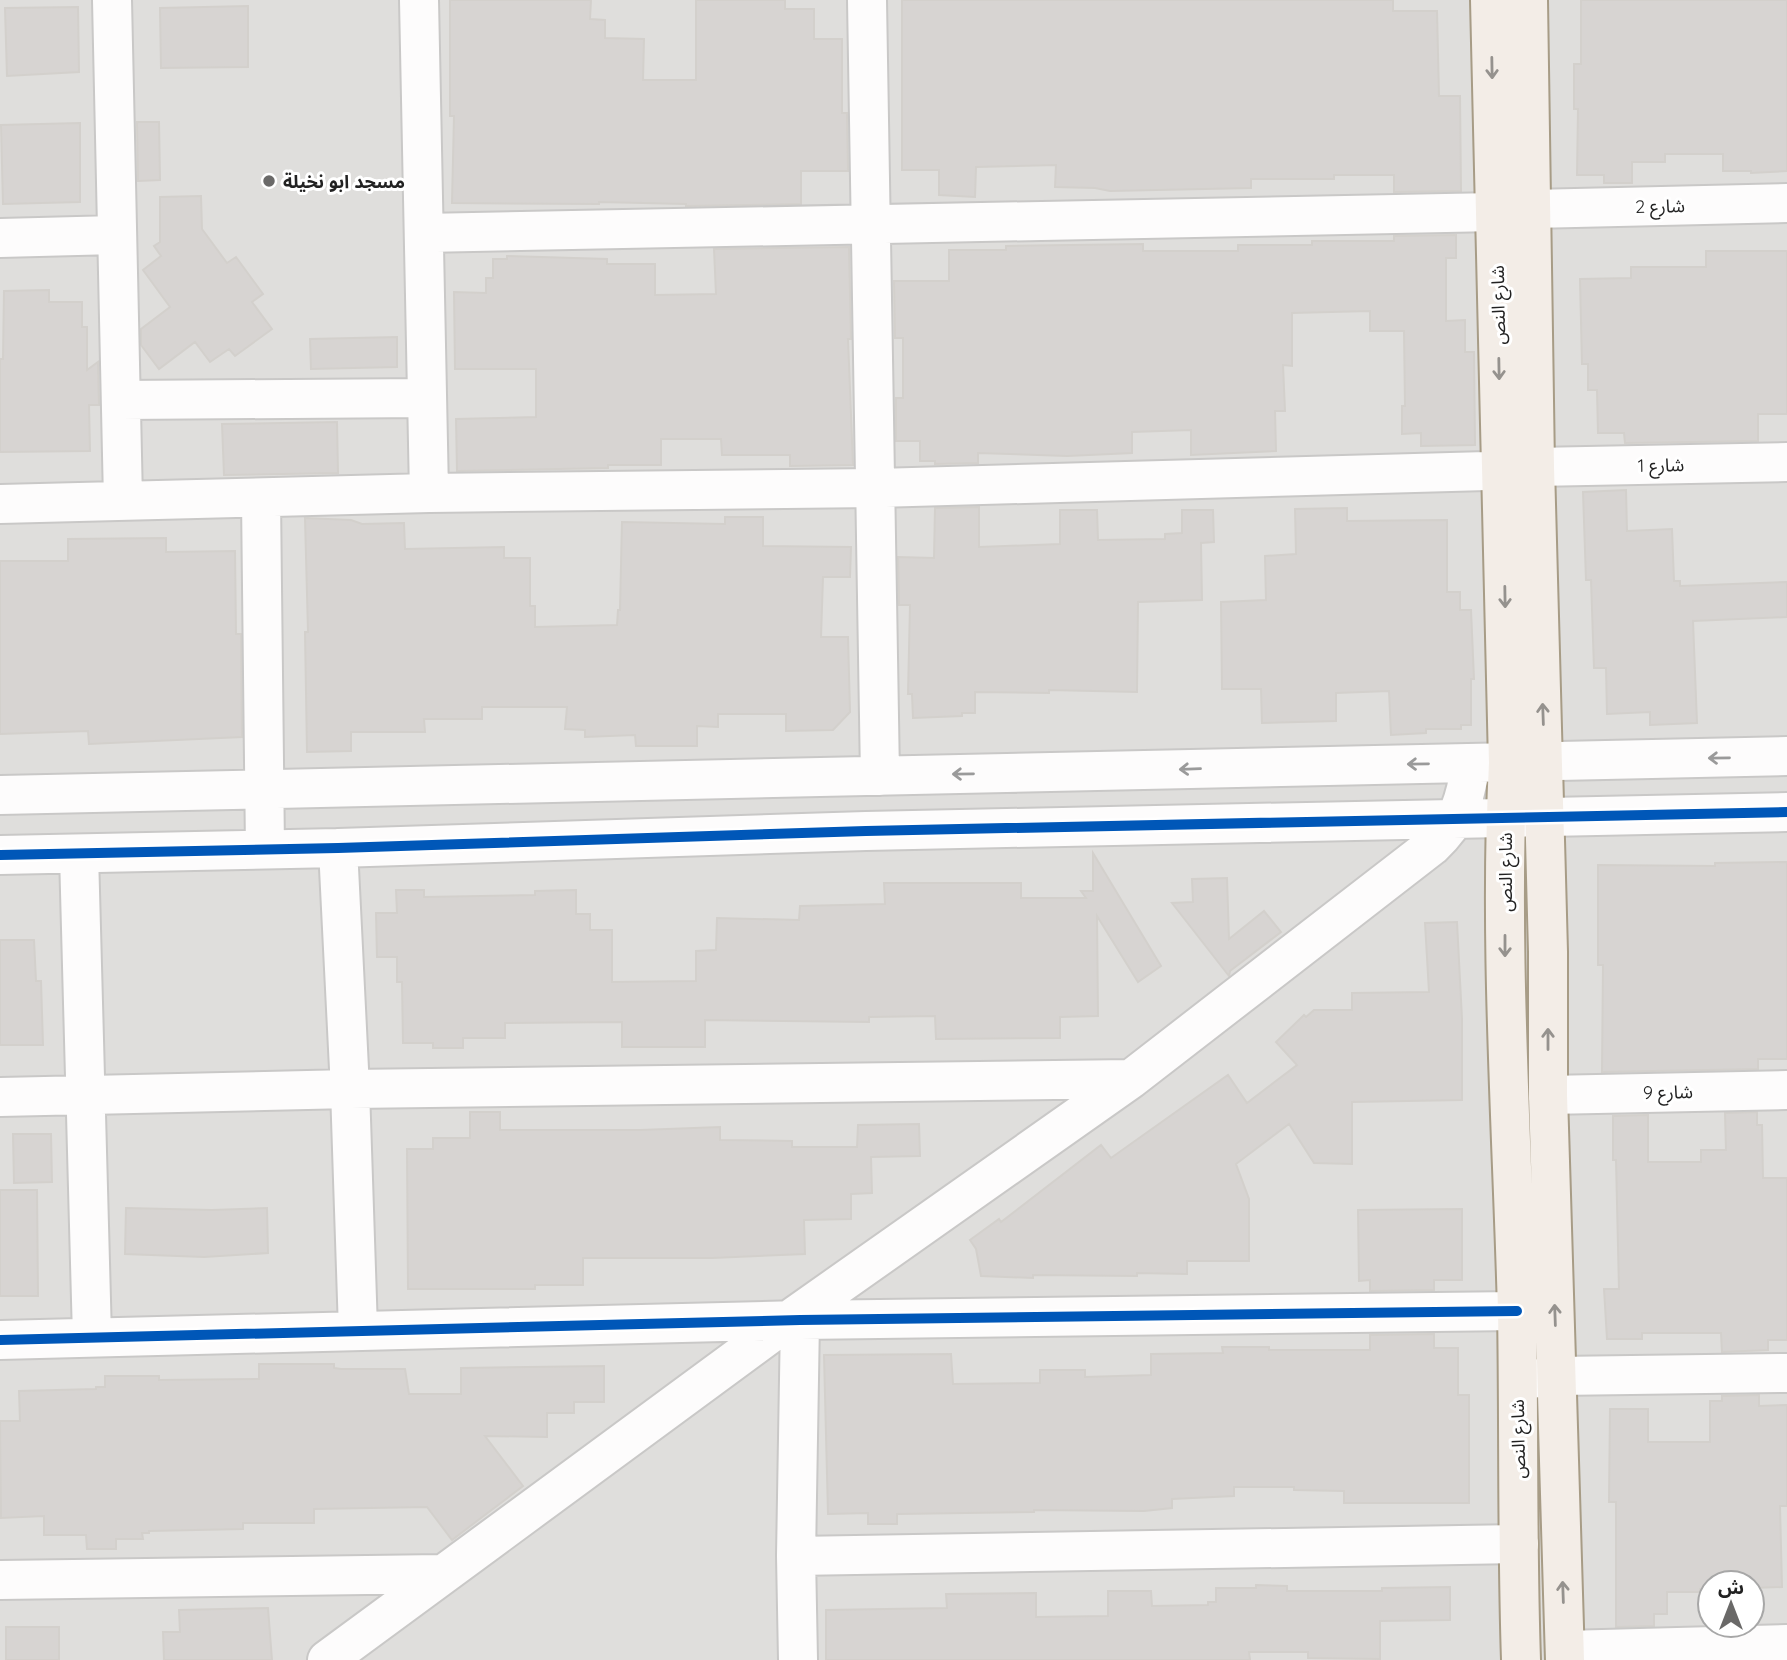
<svg xmlns="http://www.w3.org/2000/svg" width="1787" height="1660" font-family="Quicksand,'Noto Sans Arabic',sans-serif">
<style>
.residential{fill:#dfdedc;fill-rule:evenodd}
.building{fill:#d7d4d2;stroke:#d3d0cc;stroke-width:2}
.lines{fill:none;stroke-linecap:round;stroke-linejoin:round}
.minor-casing{stroke:#c9c8c7;stroke-width:42}
.major-casing{stroke:#a79c86;stroke-width:42}
.minor{stroke:#fdfcfc;stroke-width:38}
.major{stroke:#f3ede7;stroke-width:38}
.cycleway-casing{stroke:#fff;stroke-width:15}
.cycleway{stroke:#0057b8;stroke-width:10}
.oneway{stroke:#95928e}
.oneway2{stroke:#9a9a9a}
.poi-dot{fill:#6a6968;stroke:#fff;stroke-width:2.5}
.labels{text-anchor:middle;dominant-baseline:central;stroke-width:6;stroke-linejoin:round;paint-order:stroke}
.poi-label{font-size:18px;font-weight:bold;fill:#222;stroke:#fff;text-anchor:start}
.street-label{font-size:18px;fill:#222;stroke:#fff}
</style>
<rect width="100%" height="100%" fill="#f0eeeb"/>
<path class="residential" d="M0,0H1787V1660H0ZM1710,1583H1752V1625H1710Z"/>
<path class="building" d="M450,0H591L590,19L605,20V38L644,39L643,80H696V0H785V9H814V39H842V113H847L848,171H801V204L686,206V204L599,202V204L452,203L454,116H450Z
M902,0H1393V11H1437L1439,96H1460L1461,191L1394,192V175H1334V179H1251V188L1110,191L1095,188L1055,187L1056,165L976,167L975,197L939,195V170H902Z
M1581,0H1787V171L1751,173V171H1723V154H1665V162H1632V183H1604V175H1577L1578,109H1574V64H1581Z
M248,6V67L161,68L160,8Z
M78,7L79,72L7,76L5,8Z
M137,122H159L160,180L138,181Z
M80,123V202L3,204L1,125Z
M201,196L202,229L227,263L236,257L263,294L252,302L272,329L235,356L229,349L210,362L195,342L159,369L141,345V329L170,307L143,270L161,256L154,246L160,242V197Z
M1456,235V258H1446V321L1465,320V352H1474L1475,445L1421,446V433L1402,434V406H1405L1404,331H1370V311L1292,313V366L1283,365L1285,411H1275L1276,451L1191,455V430L1132,432V453L1067,456L978,453V463L935,464V461H920V441H896V398H903V338H895L894,281H949V250H1006V246L1143,244V251H1238V245H1312V241H1394V236Z
M849,247L851,339H848L853,465L790,466V455H722L721,439H661V465H608V468L457,471L456,419L536,417V369H455L454,292L486,293V278H493V259H507V256L607,259V264H655V295L716,294L714,249Z
M1706,251H1787V414H1758V441L1625,443L1624,433H1598L1597,390H1588V364H1582L1580,279L1631,278V267H1706Z
M49,290V302H82V327H87V370L98,362L99,405H89L90,451L0,452V359H3L4,291Z
M397,337V367L311,369L310,339Z
M337,422L338,473L224,475L222,424Z
M1626,490L1627,531L1672,529L1674,581H1680V586L1787,582V617L1693,621L1697,723L1650,725V712L1607,714L1606,668H1594L1591,580H1586L1583,492Z
M979,507V547L1060,544V510H1097L1098,540L1165,539V534L1182,533V510H1213L1214,542L1201,543L1202,600L1138,602L1137,692L1049,690V693L975,692V713H962V716L913,718L912,694H908L910,605H899L898,557L934,558L935,508Z
M1347,508V521L1447,520V592H1460V610H1471L1474,679H1471V725H1461V729H1426V733L1391,735L1389,691L1336,693V721L1262,723L1261,689H1222L1221,602L1266,600L1265,556L1296,554L1295,509Z
M725,517H763V546L851,547L850,577H823L821,637H848L850,712L833,730L786,731V714H718V727L697,726V746H636L635,735L585,737V730L565,729L567,707H482V719H424L425,732H351V751L307,752L305,632H308L305,518L351,520L362,524L404,523L405,549L504,547V558H530V606H535V627L617,625L618,610H620L622,522L725,524Z
M166,538V552L235,551L236,634H241L242,737L89,744L88,731L0,734V561H68V539Z
M1093,853L1161,966L1138,982L1097,916L1098,1016L1060,1017V1038L936,1039L935,1016L869,1017V1022L705,1020V1047H622V1022L505,1023V1038H463V1048H433V1043H403L402,982H397V957H377L376,913H397L396,890H424V897L535,895V891L576,890V914H590V930H612V982L696,981V951L716,950L717,918L799,920L800,906L885,904L884,883H1021V898H1086L1081,891H1093Z
M1787,862V1059H1758V1069L1602,1072L1603,965H1598V865L1715,866V863Z
M1227,878L1229,939L1264,911L1281,932L1230,971L1229,976L1172,903L1193,902L1192,879Z
M1457,922L1462,1019V1100L1352,1102V1164L1314,1163L1289,1124L1236,1164L1249,1199V1261H1187V1274L1137,1273V1276L1033,1275V1278L981,1276L976,1249L970,1240L999,1219L1001,1222L1101,1145L1111,1158L1228,1075L1247,1103L1297,1065L1276,1042L1304,1015L1306,1017L1314,1010H1352V993L1429,992L1425,923Z
M0,940H34L36,981H41L43,1045H0Z
M470,1112H500V1130H640L720,1127V1140L792,1141V1147H857L858,1125L919,1124L920,1156L871,1157L872,1193L851,1194V1219L804,1220L805,1254L712,1258H583V1285H535V1289H408L407,1149H433V1138H470Z
M1757,1112V1125H1762L1763,1178H1787V1340H1768V1350L1722,1352L1721,1333H1642V1339H1607L1604,1289H1619L1616,1160H1613V1116L1648,1115V1162H1701V1150H1726L1725,1113Z
M13,1134H51L52,1182L14,1183Z
M0,1190H37L38,1296H0Z
M126,1208L212,1210L267,1208L268,1253L204,1257L125,1254Z
M1462,1209V1280H1434V1290L1370,1291V1280L1359,1281L1358,1210Z
M1434,1334V1348H1458V1395H1469V1503H1344V1491L1294,1490V1487H1234V1496L1172,1499V1508L1144,1511L1034,1510V1512L897,1514V1524H868V1513L828,1514L824,1355L951,1354L953,1384L1040,1383V1370H1085V1377L1151,1375V1354L1223,1353L1222,1347H1269V1350H1370V1335Z
M259,1364H334V1368L341,1369H405L409,1394H461V1368L604,1366V1402H574V1413H547V1437L485,1436L523,1486L452,1540L427,1507L314,1509V1523H243V1529L149,1531V1533H142L143,1539H116V1549H87L86,1535H44V1516L1,1518L0,1421H20L19,1391L96,1389V1387H105V1376H159V1380L259,1379Z
M1759,1395V1406L1787,1405V1506H1780L1782,1587L1752,1588V1583H1710V1589H1700V1592H1667V1614H1654V1626L1616,1627V1502H1609L1610,1409H1648V1442H1710V1401H1722V1396Z
M1256,1585L1287,1586V1591H1382V1588L1450,1587V1620L1380,1621V1659L1308,1658V1652H1249L1250,1660H826V1610L947,1608L946,1594L1036,1593V1617L1108,1616V1591H1151L1152,1606L1208,1605V1602H1216V1588H1256Z
M268,1608L272,1660H164L163,1632H180L179,1610Z
M6,1627H59V1660H6Z"/>
<g class="lines">
<defs>
<path id="minor" d="M112,0L123,500
M419,0L429,493
M867,0L880,776
M1532,209L1787,203
M424,233L1496,212
M0,238L116,235
M121,400L426,398
M1535,467L1787,462
M261,499L265,849
M0,504L429,493L877,488L1487,471L1502,468
M0,795L1787,756
M338,848L350,1089L358,1330
M79,854L92,1337
M0,855L338,848L866,831L1787,812
M1548,1095L1787,1090
M0,1097L350,1089L1131,1079
M0,1340L800,1320L1517,1311
M1523,1380L1557,1376L1787,1373
M796,1556L1519,1544
M0,1580L442,1574
M1565,1650L1787,1644
M327,1660L789,1320L1131,1079L1432,846C1460,820 1465,800 1471,763
M798,1660L796,1556L800,1320"/>
<path id="major" d="M1490,0L1508,763C1499,945 1512,1127 1517,1310C1519,1426 1517,1543 1521,1660
M1528,0L1535,467L1548,952V1095L1565,1660"/>
</defs>
<use href="#minor" class="minor-casing"/>
<use href="#major" class="major-casing"/>
<use href="#minor" class="minor"/>
<use href="#major" class="major"/>
<defs>
<path id="cycleway" d="M0,855L338,848L866,831L1787,812
M0,1340L800,1320L1517,1311"/>
</defs>
<use href="#cycleway" class="cycleway-casing"/>
<use href="#cycleway" class="cycleway"/>
</g>
<defs><path id="oneway-shaft" d="M-6 0H5M1.5-3L5.5 0L1.5 3" fill="none" stroke-width="1.6" stroke-linecap="round" stroke-linejoin="round" transform="scale(1.75)"/></defs>
<g class="oneway">
<use href="#oneway-shaft" transform="translate(1492 68) rotate(89)"/>
<use href="#oneway-shaft" transform="translate(1499 369) rotate(89)"/>
<use href="#oneway-shaft" transform="translate(1505 597) rotate(89)"/>
<use href="#oneway-shaft" transform="translate(1543 714) rotate(-92)"/>
<use href="#oneway-shaft" transform="translate(1505 946) rotate(90)"/>
<use href="#oneway-shaft" transform="translate(1548 1039) rotate(-90)"/>
<use href="#oneway-shaft" transform="translate(1555 1315) rotate(-92)"/>
<use href="#oneway-shaft" transform="translate(1563 1592) rotate(-92)"/>
</g>
<g class="oneway2">
<use href="#oneway-shaft" transform="translate(1719 758) rotate(179)"/>
<use href="#oneway-shaft" transform="translate(1418 764) rotate(179)"/>
<use href="#oneway-shaft" transform="translate(1190 769) rotate(178)"/>
<use href="#oneway-shaft" transform="translate(963 774) rotate(179)"/>
</g>
<circle class="poi-dot" cx="269" cy="181" r="7"/>
<g class="labels">
<g class="poi-label">
<text x="283" y="181">مسجد ابو نخيلة</text>
</g>
<g class="street-label">
<text transform="translate(1660 206) rotate(-1)">شارع 2</text>
<text transform="translate(1498 305) rotate(-91)">شارع النص</text>
<text transform="translate(1661 465) rotate(-1)">شارع 1</text>
<text transform="translate(1505 872) rotate(-90)">شارع النص</text>
<text transform="translate(1668 1092) rotate(-1)">شارع 9</text>
<text transform="translate(1518 1439) rotate(-91)">شارع النص</text>
</g>
</g>
<g transform="translate(1731 1604)"><circle r="33" fill="#ffffff" stroke="#a7a7a7" stroke-width="2"/>
<path d="M0-5L12 26L0 18L-12 26Z" fill="#6a6968"/>
<text y="-10" font-size="19" font-weight="bold" text-anchor="middle" fill="#222222">ش</text>
</g>
</svg>
